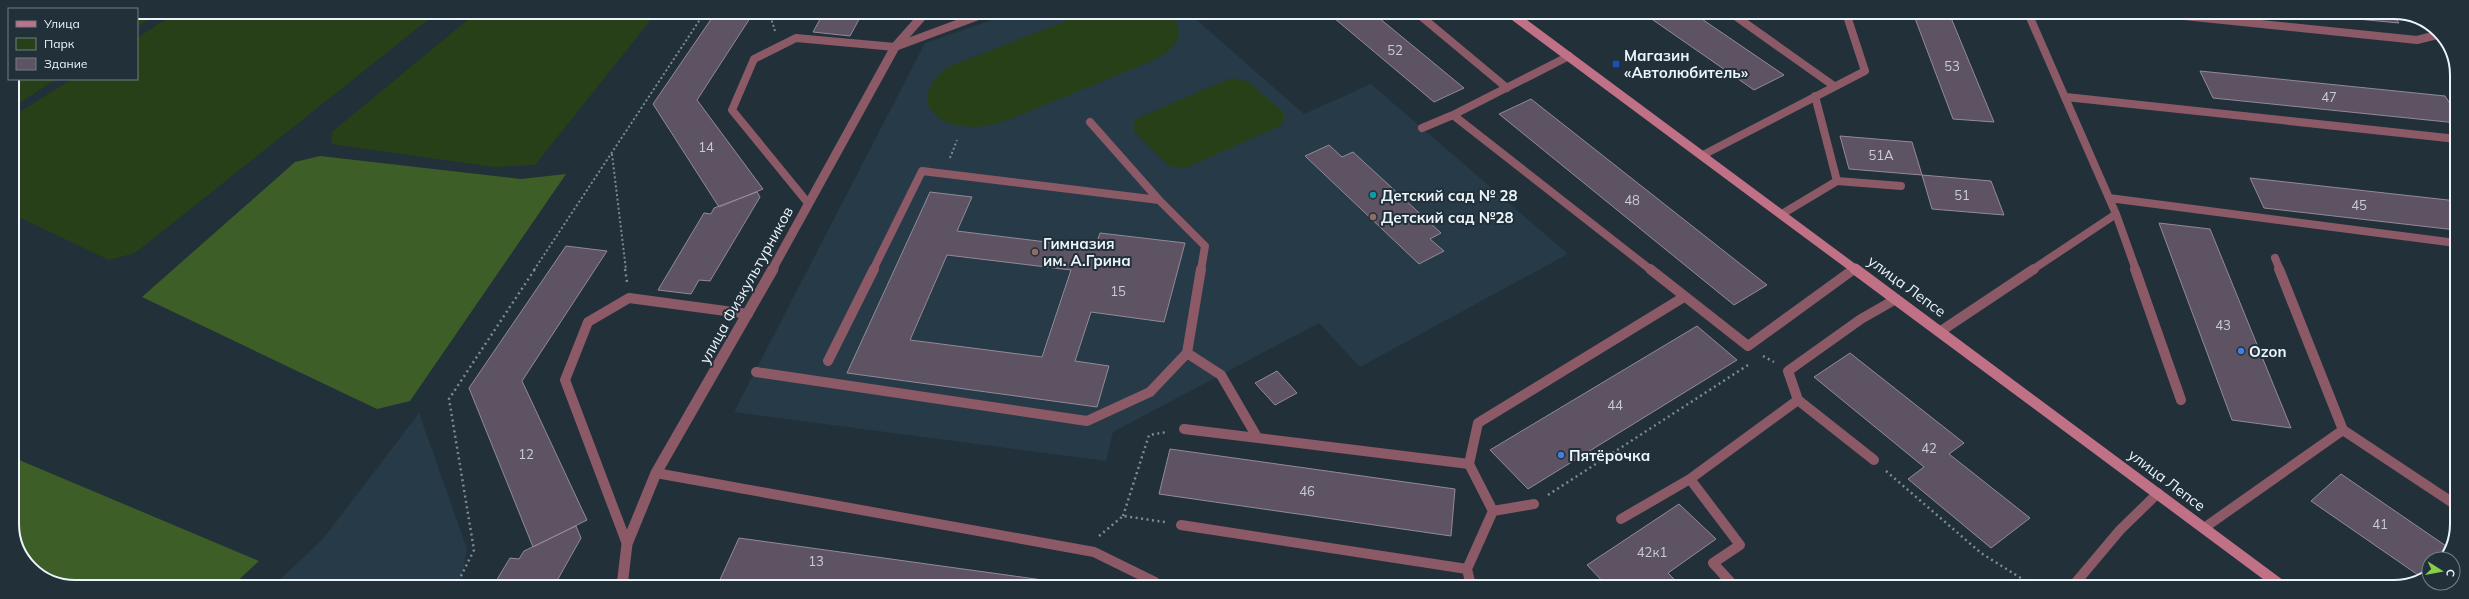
<svg xmlns="http://www.w3.org/2000/svg" width="2469" height="599" font-family="Mulish,sans-serif">
<style>
.built{fill:#263a48}
.green{fill:#274017}
.forest{fill:#3d5f27}
.building{fill:#5e5362;stroke:#948998;fill-rule:evenodd}
.lines{fill:none;stroke-linecap:round;stroke-linejoin:round}
.path-far1{stroke:#7f8b93;stroke-width:2;stroke-dasharray:2 2.5;stroke-linecap:butt}
.path{stroke:#7f8b93;stroke-width:2.5;stroke-dasharray:2 3.5;stroke-linecap:butt}
.lane-far1{stroke:#8c5a66;stroke-width:8}
.lane{stroke:#8c5a66;stroke-width:10}
.street-far1{stroke:#8c5a66;stroke-width:9}
.street{stroke:#8c5a66;stroke-width:11}
.secondary-far1{stroke:#c17185;stroke-width:9}
.secondary{stroke:#c17185;stroke-width:11}
.transit-dot{fill:#1a4fb4;stroke:#22303a;stroke-width:1.5}
.culture-dot{fill:#0f9aa8;stroke:#22303a;stroke-width:1.5}
.education-dot{fill:#8d6e63;stroke:#22303a;stroke-width:1.5}
.shop-dot{fill:#3f7fe0;stroke:#22303a;stroke-width:1.5}
.labels{text-anchor:middle;dominant-baseline:central;stroke-width:4;stroke-linejoin:round;paint-order:stroke}
.number-label{font-size:13px;fill:#c8ccd5}
.poi-label{font-size:15px;font-weight:bold;fill:#ecf5fb;stroke:#22303a;text-anchor:start}
.street-label{font-size:15px;fill:#ecf5fb;stroke:#22303a}
.rim{fill:none;stroke:#ecf5fb;stroke-width:2}
</style>
<rect width="100%" height="100%" fill="#22303a"/>
<path class="built" d="M1012,13H1189L1304,114L1371,84L1568,254L1360,367L1319,323L1113,432L1106,461L734,412L925,43Z
M419,413L467,549L460,586H273L323,539Z"/>
<path class="green" d="M137,12H160L137,27Z
M177,12H438L135,253L109,260L12,214V117L72,79H137V38Z
M477,12H657L535,165L494,167L331,144L332,132Z
M1087,13H1168C1190,32 1175,49 1154,60L1003,122C989,126 976,128 961,126C920,119 917,87 950,66Z
M1231,78L1247,81L1283,112V122L1280,126L1185,168L1169,166L1134,132V122L1138,118Z
M12,79H56L12,108Z"/>
<path class="forest" d="M320,156L521,179L566,174L410,401L377,409L142,297L295,162Z
M12,457L259,561L232,586H63L28,566L13,532Z"/>
<path class="building" d="M716,12H754L697,100L763,189L719,207L653,104Z
M824,12H863L850,36L813,32Z
M1328,13H1373L1464,88L1434,102Z
M1643,13H1693L1784,75L1754,90Z
M1913,13H1949L1994,122L1953,119Z
M2294,13H2392L2399,23Z
M2200,71L2445,96L2457,114V123L2213,98Z
M1531,99L1767,285L1734,305L1499,114Z
M1840,136L1912,142L1922,175L1849,169Z
M1329,145L1342,157L1353,152L1441,233L1430,239L1444,251L1419,264L1305,156Z
M1922,175L1991,181L2004,215L1932,209Z
M2250,178L2457,201L2456,230L2264,208Z
M757,192L760,197L710,281L699,280L691,294L658,290L704,213L711,214L714,208Z
M930,192L972,197L957,231L1095,248L1100,233L1185,243L1164,322L1091,312L1075,361L1109,366L1097,407L847,373ZM947,255L1071,270L1042,357L910,340Z
M2159,223L2210,229L2291,428L2232,420Z
M566,246L607,251L522,381L587,520L533,547L469,388Z
M1697,326L1737,360L1528,489L1490,450Z
M1850,353L1964,443L1949,454L2030,518L1991,548L1908,479L1924,467L1814,377Z
M1277,371L1297,393L1275,405L1255,383Z
M1170,449L1455,489L1451,536L1159,494Z
M2341,474L2449,548L2443,559H2429V574L2421,577L2311,501Z
M1679,504L1716,539L1668,573L1682,587H1608L1587,565Z
M576,526L581,538L554,586H493L510,558L519,559L524,551Z
M739,538L1086,586H736L718,584Z"/>
<g class="lines">
<path class="path-far1" d="M769,12L775,31
M769,12L775,31
M612,154L626,270
M950,158L957,140
M534,270L705,12"/>
<path class="path" d="M625,269L627,282
M1763,356L1774,362
M1886,471L1981,553L2035,587
M1548,495L1748,365V362
M1123,516L1149,435L1167,432
M1099,536L1123,516L1165,522
M456,586L474,550L449,399L535,269"/>
<path class="lane-far1" d="M1417,13L1507,88
M1731,13L1834,86
M2028,13L2109,198L2456,243
M2155,13L2417,40L2441,34
M1569,56L1453,115L1651,270
M1815,96L1837,181
M2066,97L2457,139
M1090,122L1159,200
M1422,128L1453,115
M1703,155L1865,71L1846,13
M808,203L732,110L754,59L796,38L895,47L989,12
M1782,214L1837,181L1901,186
M2116,214L2136,270
M2275,258L2280,270
M873,270L922,171L1159,200L1205,246L1201,270
M1852,270L1855,268
M2032,270L2116,214L2109,198"/>
<path class="lane" d="M1650,269L1748,346L1854,269
M2135,269L2181,400
M2279,269L2343,430L2456,505
M1941,331L2034,269
M1187,353L1221,375L1257,437
M828,361L874,269
M756,372L1087,421L1150,392L1187,353L1201,269
M1184,429L1469,464L1478,423L1684,297
M1874,460L1798,400L1788,371L1861,319L1896,299
M656,473L1094,552L1155,582
M1690,479L1740,545L1713,563L1735,587
M1493,511L1534,504
M1621,519L1690,479L1798,400
M1181,525L1467,569L1471,586
M2204,528L2343,430
M627,544L565,380L588,322L629,298L748,314
M1467,569L1493,511L1469,464
M2072,587L2120,530L2158,493"/>
<path class="street-far1" d="M772,270L895,47L926,12"/>
<path class="street" d="M622,586L627,544L656,473L773,269"/>
<path class="secondary-far1" d="M1510,13L1856,270"/>
<path class="secondary" d="M1855,269L2283,587"/>
</g>
<rect class="transit-dot" x="1612" y="60" width="8" height="8" rx="2"/>
<circle class="culture-dot" cx="1373" cy="195" r="4"/>
<g class="education-dot">
<circle cx="1373" cy="217" r="4"/>
<circle cx="1035" cy="252" r="4"/>
</g>
<g class="shop-dot">
<circle cx="2241" cy="351" r="4"/>
<circle cx="1561" cy="455" r="4"/>
</g>
<g class="labels">
<g class="number-label">
<text x="1395" y="50">52</text>
<text x="1952" y="66">53</text>
<text x="2329" y="97">47</text>
<text x="706" y="147">14</text>
<text x="1881" y="155">51А</text>
<text x="1962" y="195">51</text>
<text x="1632" y="200">48</text>
<text x="2359" y="205">45</text>
<text x="1118" y="291">15</text>
<text x="2223" y="325">43</text>
<text x="1615" y="405">44</text>
<text x="1929" y="448">42</text>
<text x="526" y="454">12</text>
<text x="1307" y="491">46</text>
<text x="2380" y="524">41</text>
<text x="1652" y="552">42к1</text>
<text x="816" y="561">13</text>
</g>
<g class="poi-label">
<text x="1624" y="55">Магазин<tspan x="1624" dy="17">«Автолюбитель»</tspan></text>
<text x="1381" y="195">Детский сад № 28</text>
<text x="1381" y="217">Детский сад №28</text>
<text x="1043" y="243">Гимназия<tspan x="1043" dy="17">им. А.Грина</tspan></text>
<text x="2249" y="351">Ozon</text>
<text x="1569" y="455">Пятёрочка</text>
</g>
<g class="street-label">
<text transform="translate(746 285) rotate(-61)">улица Физкультурников</text>
<text transform="translate(1907 286) rotate(36)">улица Лепсе</text>
<text transform="translate(2167 480) rotate(37)">улица Лепсе</text>
</g>
</g>
<path d="M0 0H2469V599H0ZM75 19H2394A56 56 0 0 1 2450 75V524A56 56 0 0 1 2394 580H75A56 56 0 0 1 19 524V75A56 56 0 0 1 75 19Z" fill="#22303a" fill-rule="evenodd"/>
<path class="rim" d="M75 19H2394A56 56 0 0 1 2450 75V524A56 56 0 0 1 2394 580H75A56 56 0 0 1 19 524V75A56 56 0 0 1 75 19Z"/>
<rect x="8" y="8" width="130" height="72" fill="#22303a" stroke="#737f87"/>
<rect x="16" y="21" width="20" height="6" fill="#c17185" stroke="#737f87"/>
<text x="44" y="28" font-size="12" fill="#ecf5fb">Улица</text>
<rect x="16" y="38" width="20" height="12" fill="#274017" stroke="#737f87"/>
<text x="44" y="48" font-size="12" fill="#ecf5fb">Парк</text>
<rect x="16" y="58" width="20" height="12" fill="#5e5362" stroke="#737f87"/>
<text x="44" y="68" font-size="12" fill="#ecf5fb">Здание</text>
<g transform="translate(2441 571) rotate(101)"><circle r="19" fill="#22303a" stroke="#737f87"/>
<path d="M0-3L7 15L0 10L-7 15Z" fill="#88cf49"/>
<text y="-6" font-size="11" font-weight="bold" text-anchor="middle" fill="#ecf5fb">С</text>
</g>
</svg>
